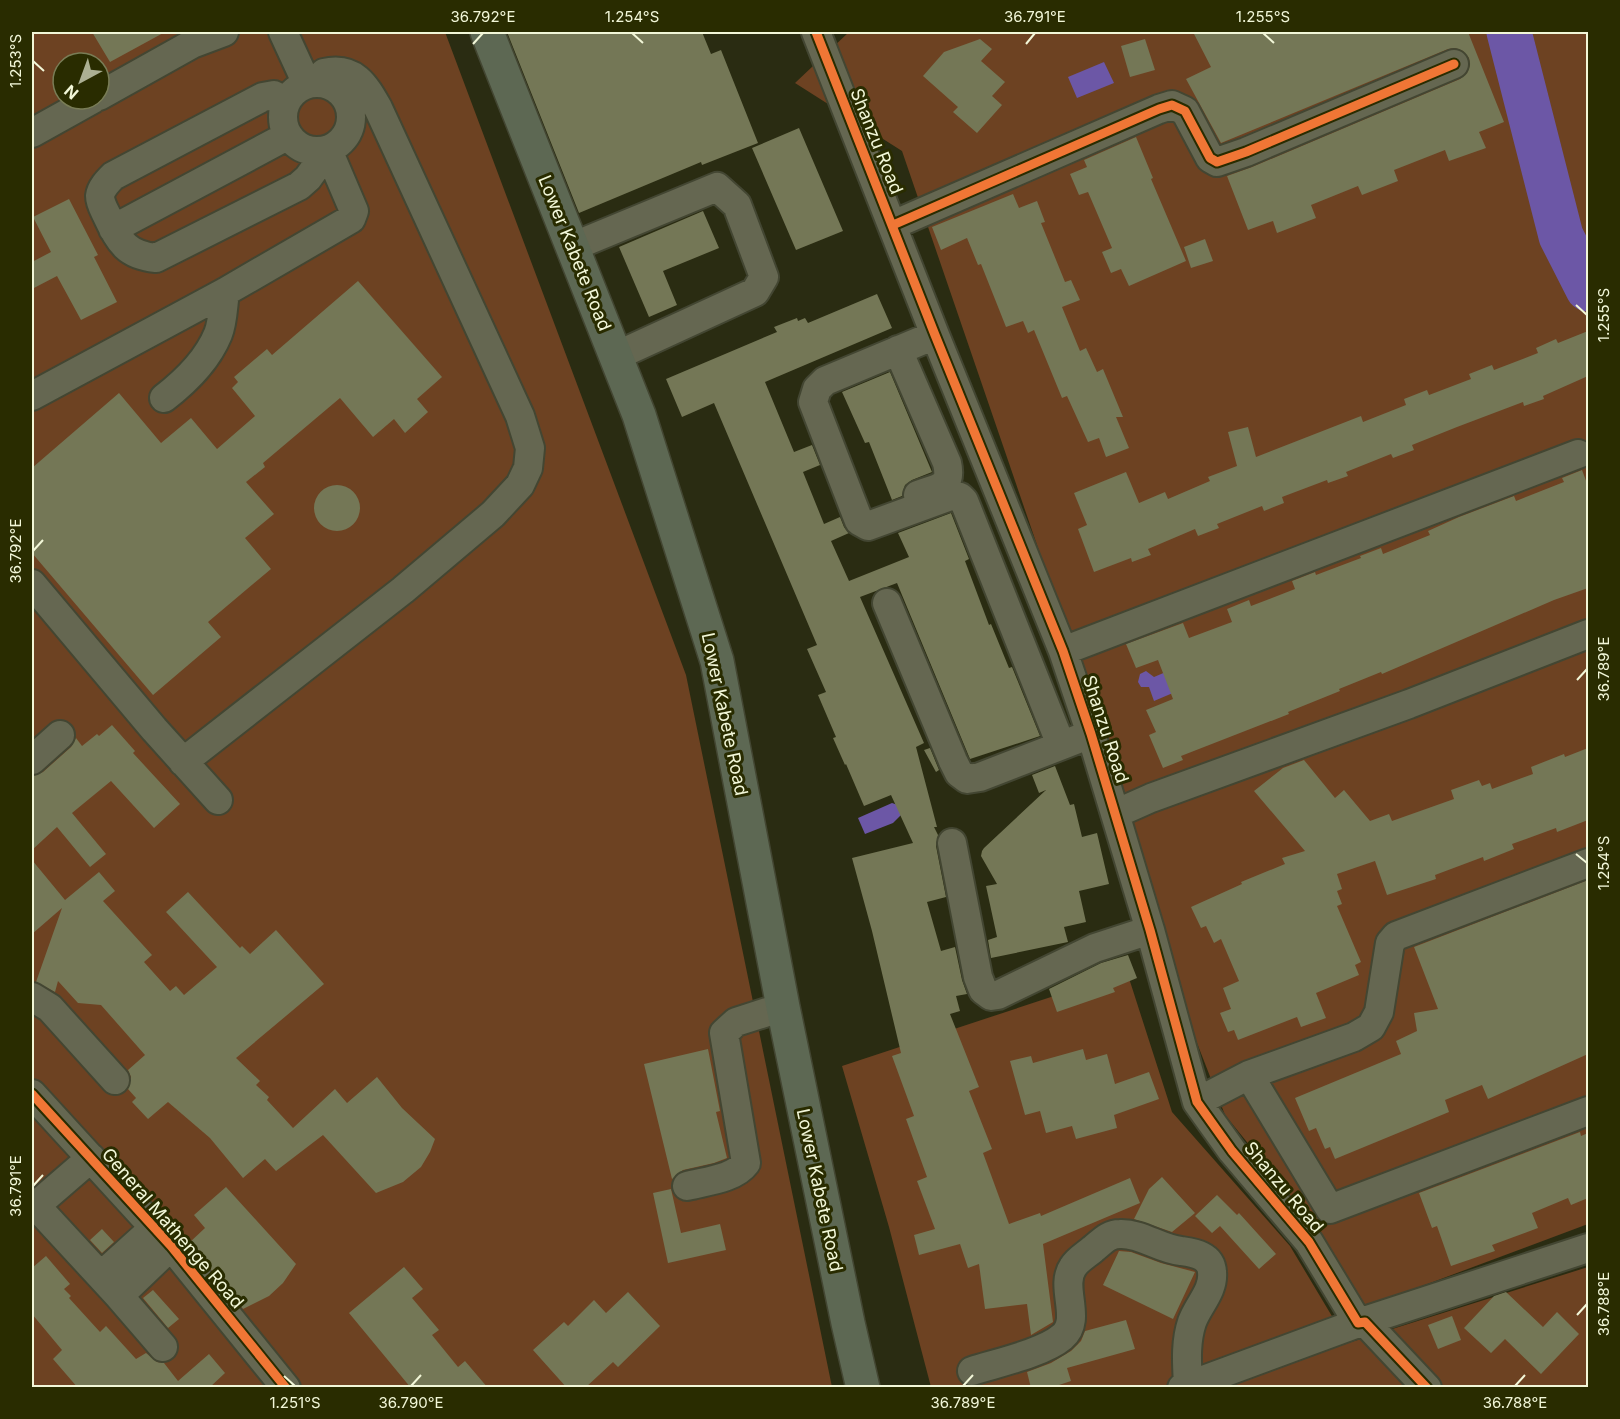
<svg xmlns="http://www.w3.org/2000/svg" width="1620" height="1419" font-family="Inter,sans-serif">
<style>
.green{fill:#6d4222;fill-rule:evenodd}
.water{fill:#6c57a6}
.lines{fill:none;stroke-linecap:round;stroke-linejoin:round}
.river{stroke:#6c57a6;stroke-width:45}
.building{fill:#747756}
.minor-casing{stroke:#434632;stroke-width:32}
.major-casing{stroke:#434632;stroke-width:36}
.minor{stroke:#656751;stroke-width:28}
.major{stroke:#5d6853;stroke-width:33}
.cycleway-casing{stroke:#292c00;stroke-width:13}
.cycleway{stroke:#f07635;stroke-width:9}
.ticks{fill:none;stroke:#f2f7d8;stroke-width:2}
.labels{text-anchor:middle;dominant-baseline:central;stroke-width:6;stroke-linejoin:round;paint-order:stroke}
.street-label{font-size:18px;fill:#f2f7d8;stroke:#292c00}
.neatline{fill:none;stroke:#f2f7d8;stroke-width:2}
.ticks-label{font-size:15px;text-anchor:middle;fill:#f2f7d8}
</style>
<rect width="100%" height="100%" fill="#2a2c12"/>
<path class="green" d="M32,32H445L686,675L832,1387H32ZM63,63H99V99H63Z
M849,32H1588V1224L1366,1307L1310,1220L1225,1115L1190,1025L1061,615L902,151L795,83Z
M1127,972L1172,1112L1290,1246L1348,1343L1588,1267V1387H931L889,1227L842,1066Z"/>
<path class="water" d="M1104,62L1114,83L1077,98L1068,77Z
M1187,663L1194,684L1154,701L1149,687H1141L1138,682L1140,674L1146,671L1154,677Z
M892,803L898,805L901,815L893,823L865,834L858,818Z"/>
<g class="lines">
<path class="river" d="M1509,32L1561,236L1588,289"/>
</g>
<path class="building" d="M92,32H165L110,62Z
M507,32H702L711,54L721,50L758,143L702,165L701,162L579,213Z
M1193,32H1468L1504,122L1479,132L1486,148L1449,161L1445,150L1394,170L1398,181L1362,195L1358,186L1311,205L1316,218L1277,233L1273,221L1248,230L1227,176L1252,167L1460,79L1467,73L1470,65L1469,58L1463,51L1455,48L1448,49L1221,143L1186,79L1211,67Z
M980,39L992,49L981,61L1005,82L992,96L1002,105L977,133L953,112L958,107L923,76L944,52Z
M1145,39L1155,70L1130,77L1121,46Z
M799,128L843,231L796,250L752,148Z
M1136,137L1153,178L1151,179L1186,261L1129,286L1121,269L1111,273L1102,252L1112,248L1088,192L1079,195L1070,174L1087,167L1084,160Z
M1013,194L1019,208L1037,201L1045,222L1041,223L1065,282L1071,280L1080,300L1062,307L1080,351L1086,348L1097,372L1103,369L1123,417H1116L1129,448L1106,457L1099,438L1088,442L1067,396L1062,398L1034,330L1028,333L1023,321L1006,327L981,264L978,265L967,238L941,250L932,227Z
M69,199L98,255L94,257L117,302L81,320L57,276L32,289V262L51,252L33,217Z
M703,211L719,248L663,271L677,305L649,317L619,247Z
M1205,239L1213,261L1191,268L1184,247Z
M358,281L442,377L417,399L428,412L405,433L394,419L373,437L340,398L263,463L265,467L246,482L274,514L245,538L271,569L208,622L221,637L153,695L32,553V468L119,393L161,443L191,418L217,449L255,416L232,388L238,382L234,377L267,349L272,355Z
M877,294L892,328L765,382L794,452L812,445L820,465L803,472L824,524L840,517L844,527L849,533L831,541L849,581L909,557L898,533L951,513L969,559L965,561L989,625L991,624L1009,668L1012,667L1040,736L970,759L897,583L860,597L924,743L916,747L937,827H934L938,835L936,846L946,897L927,902L941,951L955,947L962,980L967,994L956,996L960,1011L950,1014L979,1087L969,1091L992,1149L983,1153L1009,1224L1040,1213L1041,1216L1130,1178L1140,1203L1043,1244L1053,1322L1031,1335L1027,1304L985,1309L979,1264L968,1268L960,1244L919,1255L914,1235L935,1229L917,1181L927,1177L906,1119L914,1116L892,1056L901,1053L872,931L852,858L913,843L891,795L864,806L846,764L845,765L833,738L836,737L818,695L826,692L807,649L817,645L714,403L682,417L666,379L777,332L774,327L797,318L798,321L805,318L808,323Z
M1588,331V376L1543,396L1544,399L1524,406L1523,402L1457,427L1412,445L1414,450L1393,458L1391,454L1346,472L1348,476L1328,483L1327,480L1282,497L1284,503L1264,511L1262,506L1217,524L1219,528L1198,536L1195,529L1148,549L1151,555L1132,562L1131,558L1094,572L1078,529L1087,525L1074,493L1126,472L1139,503L1165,492L1168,499L1210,481L1208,477L1237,466L1228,432L1248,427L1256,457L1361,416L1363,422L1406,405L1404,399L1427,390L1429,395L1471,379L1469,374L1492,365L1494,370L1538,353L1536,348L1556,339L1558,343Z
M890,372L932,472L912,480L905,485L902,496L892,500L869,442L865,443L842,392Z
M1582,470L1588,486V588L1554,600L1382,674L1381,672L1339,689L1340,691L1288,712L1289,714L1181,756L1183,760L1163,768L1149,735L1156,732L1146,710L1173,699L1158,660L1136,668L1126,644L1183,623L1189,638L1232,622L1227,609L1249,600L1251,606L1295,589L1292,581L1315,572L1316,575L1361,558L1360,556L1381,548L1383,554L1430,535L1428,531L1459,517L1514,496L1516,501L1564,482L1562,478Z
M314 508a23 23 0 1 1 46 0a23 23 0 1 1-46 0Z
M112,725L135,751L133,753L180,804L154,828L111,781L72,813L106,854L90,867L57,827L32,850V776L43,772L71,747L76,738L82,746L97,734L99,736Z
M930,748L939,770L936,772L924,750Z
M1588,748V820L1557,832L1556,828L1512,844L1514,849L1484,861L1483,857L1435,875L1436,879L1387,895L1375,861L1337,874L1342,889L1337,891L1342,904L1337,906L1361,962L1355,965L1359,975L1316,993L1326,1018L1301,1027L1297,1017L1238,1040L1234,1030L1228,1032L1220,1013L1231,1009L1223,988L1239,981L1221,939L1214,943L1206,926L1201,928L1191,907L1242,884L1241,882L1285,864L1282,858L1305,851L1254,791L1283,768L1304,760L1335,798L1344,790L1370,821L1389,814L1392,821L1454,799L1451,790L1479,780L1482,786L1490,783L1492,789L1533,774L1531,767L1564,754L1565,757Z
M1055,766L1070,805L1074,804L1082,837L1097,833L1109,884L1079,891L1086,922L1064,927L1068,942L991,958L988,940L997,937L986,886L997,884L981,856L982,851L984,848L1046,790L1039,793L1032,775Z
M32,860L65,900L99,872L115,891L103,901L152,955L144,962L170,991L176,986L184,995L217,967L166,912L188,892L240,948L242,946L250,954L276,930L324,984L236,1058L260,1081L256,1085L269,1097L267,1100L293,1128L335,1089L347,1103L377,1077L402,1108L435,1139L430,1152L421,1167L403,1182L376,1193L323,1135L276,1171L265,1159L243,1178L210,1138L168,1102L148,1119L132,1102L136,1098L128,1089L131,1077L128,1070L145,1055L101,1005L78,1003L58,981L55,992L36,982L62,908L32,934Z
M1588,880V1054L1488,1099L1482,1085L1445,1100L1449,1112L1335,1159L1330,1147L1325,1149L1316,1128L1309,1131L1295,1098L1401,1054L1396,1041L1417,1031L1414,1013L1438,1009L1414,947Z
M1128,955L1137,978L1113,988L1115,992L1057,1012L1049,989L1101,963Z
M708,1049L720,1111L716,1112L727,1158L714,1163L683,1170L672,1179L644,1064Z
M1083,1049L1086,1060L1107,1054L1115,1084L1149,1072L1159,1099L1114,1115L1117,1128L1076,1139L1072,1126L1046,1133L1040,1111L1025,1115L1010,1061L1031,1056L1033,1063Z
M1580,1132L1581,1136L1588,1133V1198L1571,1205L1568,1198L1532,1213L1538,1228L1492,1245L1495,1251L1451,1266L1437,1226L1432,1228L1419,1193Z
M1162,1177L1195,1213L1172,1232L1134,1219L1149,1189Z
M226,1187L296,1264L283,1283L269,1296L243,1309L189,1243L205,1228L194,1215Z
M671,1189L681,1233L720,1224L726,1250L668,1263L653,1193Z
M1217,1195L1237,1215L1239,1213L1276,1254L1259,1269L1220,1226L1212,1233L1195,1216Z
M102,1229L114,1242L102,1253L90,1240Z
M1119,1251L1131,1252L1161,1263L1195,1272L1173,1319L1103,1285Z
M46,1256L70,1284L64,1289L71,1296L69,1298L100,1332L106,1326L136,1359L146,1353L157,1362L164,1363L178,1381L209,1354L225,1373L209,1388H78L53,1359L62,1350L32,1314V1268Z
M404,1267L423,1289L412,1298L439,1330L432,1335L458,1367L465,1361L488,1388H411L349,1313Z
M153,1290L179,1319L168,1328L143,1298Z
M628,1292L660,1326L618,1367L613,1362L585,1388H567L533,1350L564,1322L568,1326L594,1300L606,1313Z
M1506,1292L1543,1327L1557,1312L1579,1334L1541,1374L1505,1339L1491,1353L1464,1328L1494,1296Z
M1452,1316L1461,1340L1438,1349L1428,1325Z
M1126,1320L1135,1349L1067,1368L1071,1381L1050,1388H1031L1027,1372L1051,1363L1071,1351L1081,1341L1085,1331Z"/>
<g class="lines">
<defs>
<path id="minor" d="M283,32L307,84
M816,32L935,335L1063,651L1091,734L1150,930L1197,1102L1232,1151L1309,1242L1358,1323L1365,1322L1427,1388
M283 117a34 34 0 1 1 68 0a34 34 0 1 1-68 0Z
M99,96L192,44L224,32
M286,102L274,95L263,97L113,176C108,181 101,188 100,196C100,204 105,211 108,218C120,243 127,255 156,258L299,186L308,178L328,150
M32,133L93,99
M893,225L1159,109L1172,105L1185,111L1210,158L1217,162L1246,152L1454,64
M113,229L287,136
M572,247L717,187L737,205L764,277L755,292L616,356
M935,335L825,381L817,389L813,402L859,521L868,526L953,495L960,497L964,501L1061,745
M898,350L947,463C953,489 937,487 918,495
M32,396L225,292L351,219L354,211L328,150
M164,398C186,381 207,361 218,334C223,322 223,305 225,292
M32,584L154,729L218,800
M887,603L953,761L959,773L967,779L980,777L1078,739
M1063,651L1578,454
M32,760L60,735
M183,762L403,590L493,514L520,485L528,468L530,448L520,416L378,108C365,85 354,66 324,73L321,77V83
M1115,814L1151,798L1409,704L1588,634
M952,843L978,977L983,990L991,996L998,995L1095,948L1150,930
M32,997L50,1008L115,1080
M1249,1075L1330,1209L1588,1111
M32,1094L171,1246L286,1388
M1197,1102L1249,1075L1354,1037L1371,1027L1379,1012L1390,943L1396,936L1588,863
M687,1186C706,1181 734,1179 746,1163L724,1033L736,1022L783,1007
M36,1206L119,1296L163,1347
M32,1209L91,1158
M101,1276L154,1228
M119,1296L171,1246
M972,1371C997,1363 1043,1353 1062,1337C1083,1320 1059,1287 1073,1267C1077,1260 1086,1255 1093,1249C1102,1242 1108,1234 1120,1234C1141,1233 1160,1249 1181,1251C1194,1253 1211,1255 1212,1272C1214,1291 1198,1305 1192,1322C1185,1343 1187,1364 1188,1386
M1182,1388L1358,1323L1588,1248"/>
<path id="major" d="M487,32L639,415L717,661L783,1007L848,1323L863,1388"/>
</defs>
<use href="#minor" class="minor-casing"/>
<use href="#major" class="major-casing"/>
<use href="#minor" class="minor"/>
<use href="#major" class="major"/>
<defs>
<path id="cycleway" d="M816,32L935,335L1063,651L1091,734L1150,930L1197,1102L1232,1151L1309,1242L1358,1323L1365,1322L1427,1388
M893,225L1159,109L1172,105L1185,111L1210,158L1217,162L1246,152L1454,64
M32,1094L171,1246L286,1388"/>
</defs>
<use href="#cycleway" class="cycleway-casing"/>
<use href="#cycleway" class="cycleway"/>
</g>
<path class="ticks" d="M632,33L643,43M1263,33L1274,43M473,44L483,33M1026,44L1035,33M33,61L44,71M1576,305L1587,315M33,551L43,540M1577,680L1587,669M1576,854L1587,863M33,1186L43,1175M1577,1315L1587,1304M284,1376L295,1386M411,1386L421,1375M963,1386L973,1375M1515,1386L1525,1375"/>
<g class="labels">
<g class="street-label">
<text transform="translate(877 141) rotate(68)">Shanzu Road</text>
<text transform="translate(575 253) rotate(68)">Lower Kabete Road</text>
<text transform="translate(725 714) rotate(78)">Lower Kabete Road</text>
<text transform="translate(1106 729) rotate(72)">Shanzu Road</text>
<text transform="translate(1284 1187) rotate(50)">Shanzu Road</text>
<text transform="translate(820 1190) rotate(78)">Lower Kabete Road</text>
<text transform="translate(173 1228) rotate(49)">General Mathenge Road</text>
</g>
</g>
<rect width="1620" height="1419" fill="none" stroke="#292c00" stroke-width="66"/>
<g transform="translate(81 81) rotate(221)"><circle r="28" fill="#292c00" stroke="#797d56" stroke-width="1.5"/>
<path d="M0-4.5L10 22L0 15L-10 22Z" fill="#acb093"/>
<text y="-9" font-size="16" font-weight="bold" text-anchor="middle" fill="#f2f7d8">N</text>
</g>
<rect x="33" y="33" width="1554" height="1353" class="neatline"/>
<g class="ticks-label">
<text x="483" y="22">36.792°E</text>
<text x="632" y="22">1.254°S</text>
<text x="1035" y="22">36.791°E</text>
<text x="1263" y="22">1.255°S</text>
<text transform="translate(16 61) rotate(-90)" y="5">1.253°S</text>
<text transform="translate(1604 315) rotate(-90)" y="5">1.255°S</text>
<text transform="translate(16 551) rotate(-90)" y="5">36.792°E</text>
<text transform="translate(1604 669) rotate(-90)" y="5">36.789°E</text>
<text transform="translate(1604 863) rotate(-90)" y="5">1.254°S</text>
<text transform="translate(16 1186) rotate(-90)" y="5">36.791°E</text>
<text transform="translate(1604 1304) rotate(-90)" y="5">36.788°E</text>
<text x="295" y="1408">1.251°S</text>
<text x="411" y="1408">36.790°E</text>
<text x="963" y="1408">36.789°E</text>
<text x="1515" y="1408">36.788°E</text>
</g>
</svg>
